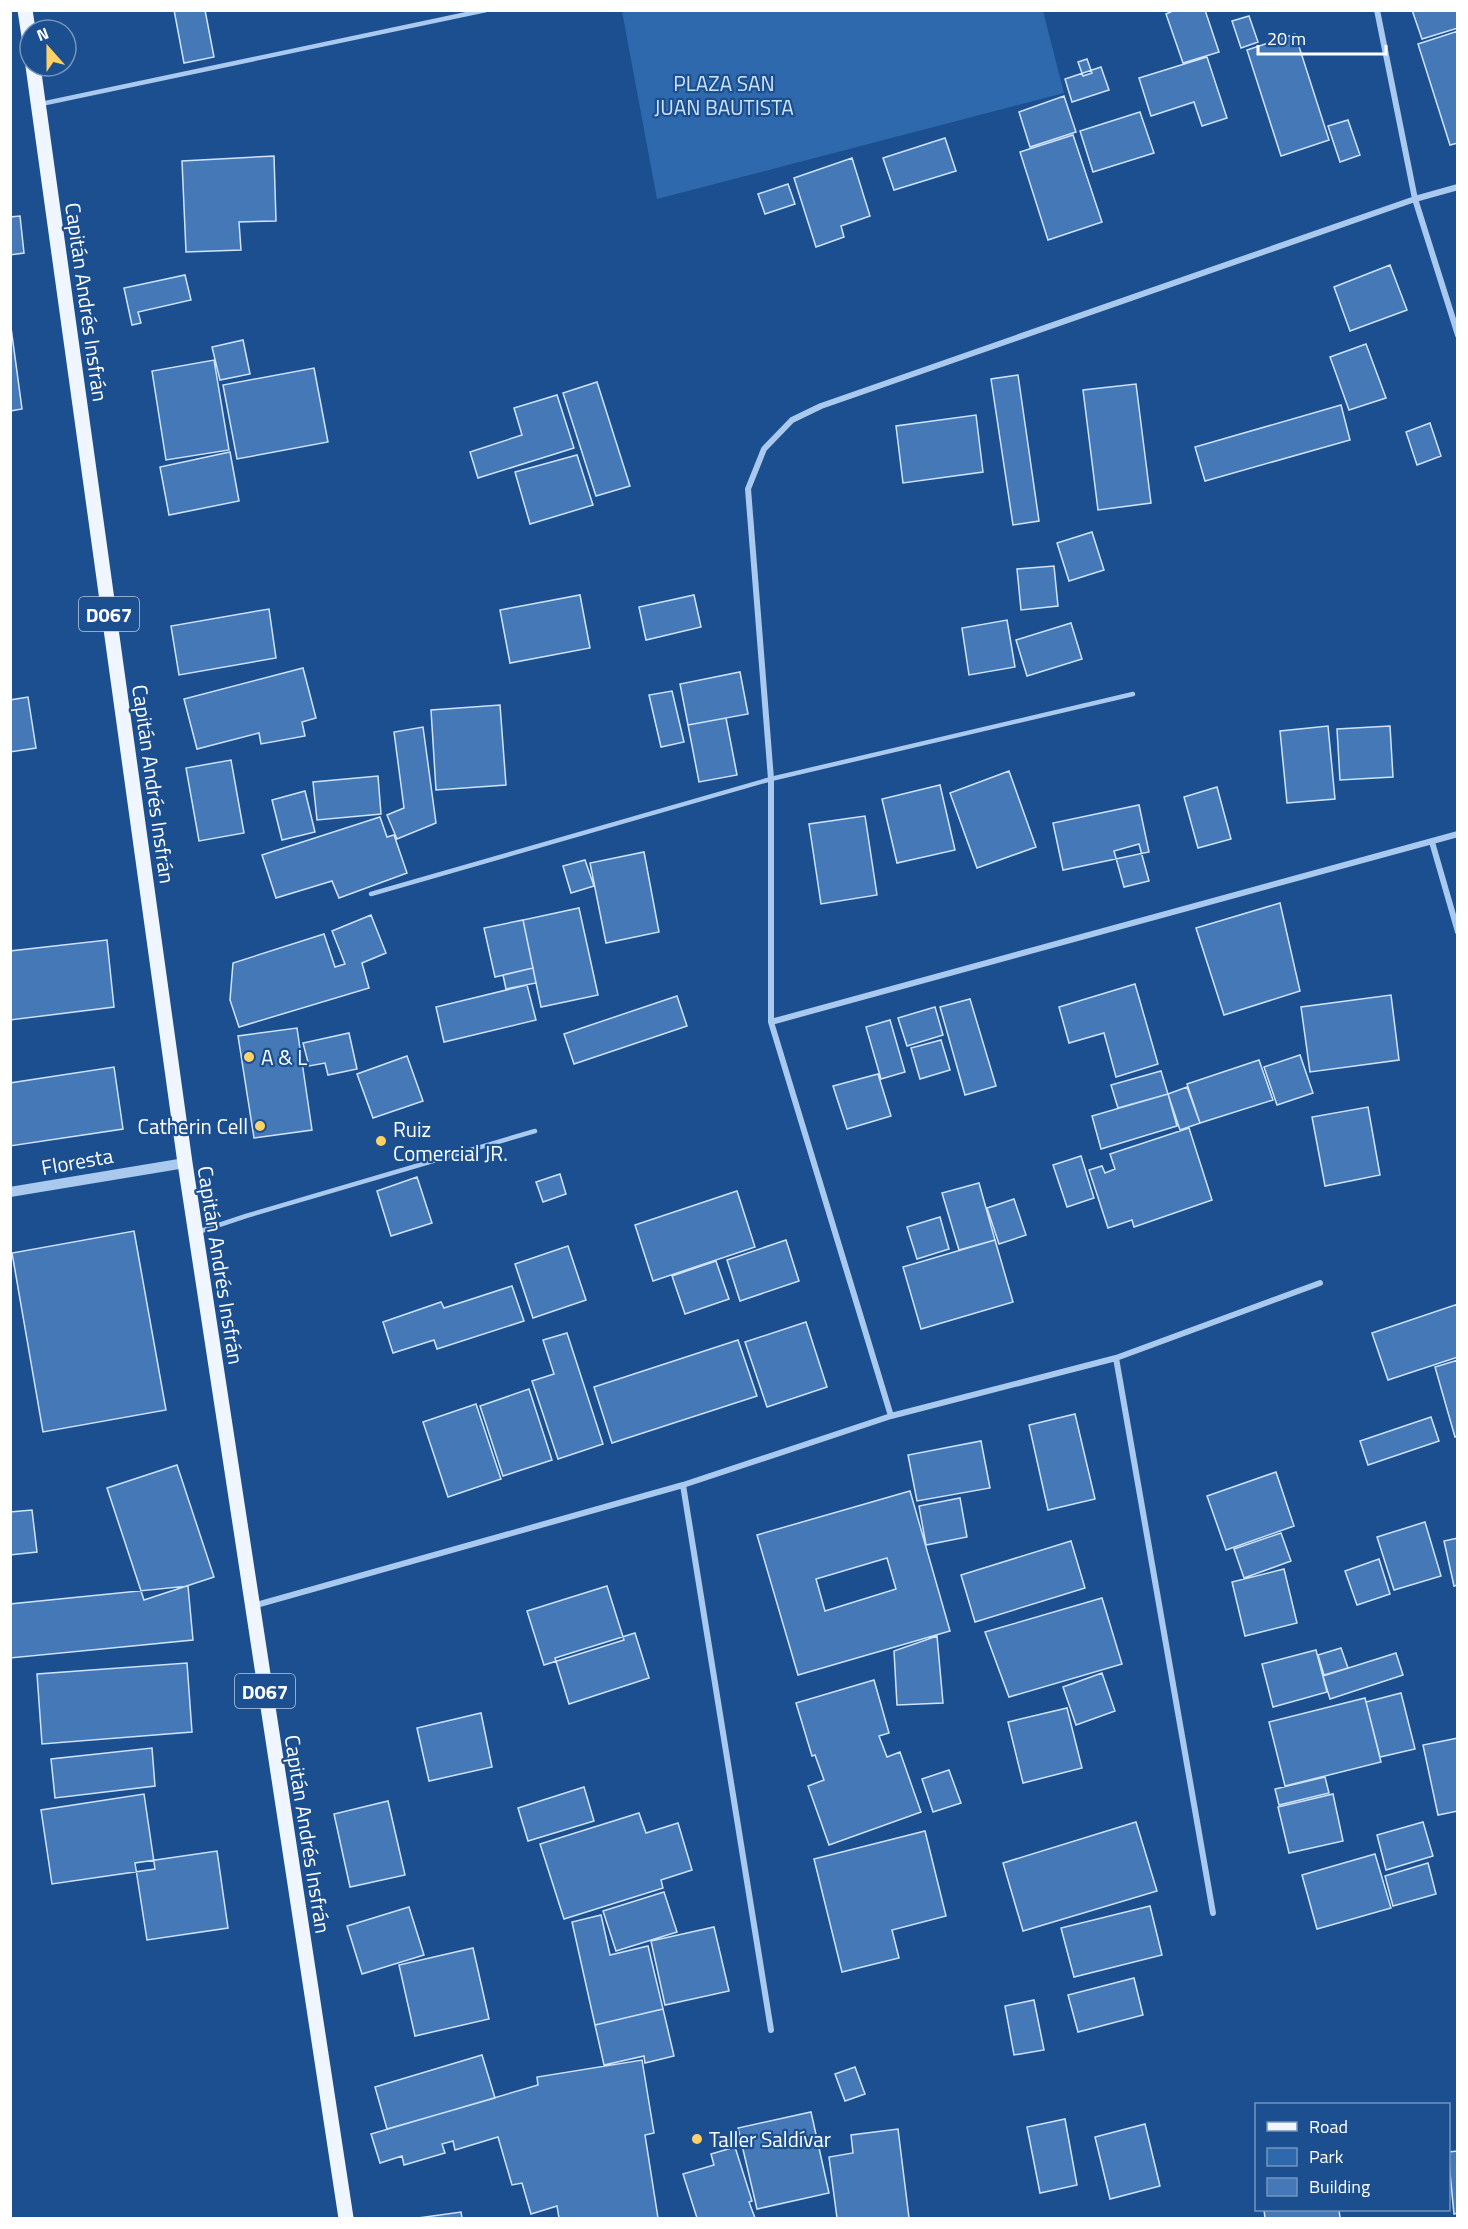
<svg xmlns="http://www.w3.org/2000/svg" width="1468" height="2229" font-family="'Titillium Web',sans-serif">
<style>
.green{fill:#2e69ad}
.building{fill:#4478b7;stroke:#cfe3fa;stroke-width:1.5;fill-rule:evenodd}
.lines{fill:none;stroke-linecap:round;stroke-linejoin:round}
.service{stroke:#a9c9ee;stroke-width:4.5}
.minor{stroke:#a9c9ee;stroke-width:6}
.tertiary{stroke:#a9c9ee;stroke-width:10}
.primary{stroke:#f0f6ff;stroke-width:15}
.poi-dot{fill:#ffd166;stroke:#1b4f8f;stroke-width:2}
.labels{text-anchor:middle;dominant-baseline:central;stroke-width:4.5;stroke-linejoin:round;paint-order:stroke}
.shield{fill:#1b4f8f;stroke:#bbcadd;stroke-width:1.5}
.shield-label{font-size:20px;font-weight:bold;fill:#fff}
.park-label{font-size:21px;fill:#cfe3fa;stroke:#1b4f8f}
.street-label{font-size:21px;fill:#fff;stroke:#1b4f8f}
.poi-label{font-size:21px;fill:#fff;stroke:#1b4f8f;text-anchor:start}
</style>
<rect width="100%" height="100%" fill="#1b4f8f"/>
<path class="green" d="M622,11H1043L1064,93L657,199Z"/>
<path class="building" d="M174,10H205L214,57L184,63Z
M1175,10H1205L1219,52L1183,63L1166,14Z
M1412,10H1458V28L1422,39Z
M1249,16L1258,42L1241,48L1232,21Z
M1458,31V143L1450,145L1418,44Z
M1295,34L1329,140L1281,156L1247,50Z
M1207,57L1227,118L1202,126L1194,102L1151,116L1139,78Z
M1087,59L1092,73L1083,76L1078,62Z
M1101,67L1109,90L1072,102L1065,79Z
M1064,96L1076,132L1030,147L1019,112Z
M1140,112L1154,153L1093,172L1080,131Z
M1348,120L1360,155L1340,162L1328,126Z
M1073,135L1102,222L1048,240L1020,152Z
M945,138L956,171L894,190L883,158Z
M274,156L276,221L239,222L241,250L186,252L182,161Z
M852,158L870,216L841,226L844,237L816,247L794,178Z
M788,184L795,204L765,214L758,194Z
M20,216L24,253L10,255V217Z
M1390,265L1407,310L1350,331L1334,287Z
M185,275L191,300L138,312L141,323L132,325L124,288Z
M10,320L22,409L10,411Z
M243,340L250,374L220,380L212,347Z
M1366,344L1386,398L1349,410L1330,357Z
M214,360L229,450L166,460L152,371Z
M314,368L328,442L237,459L223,385Z
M1018,375L1039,521L1013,525L991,379Z
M597,382L630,486L596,496L563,393Z
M1136,384L1151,503L1098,510L1083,390Z
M557,395L574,448L478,478L470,452L522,435L514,408Z
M1341,405L1350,440L1205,481L1195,447Z
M976,415L983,472L903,483L896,426Z
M1430,423L1441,456L1417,465L1406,432Z
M230,452L239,501L169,515L160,467Z
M577,455L593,505L530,524L515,472Z
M1092,532L1104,570L1069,581L1057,543Z
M1054,566L1058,606L1021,610L1017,569Z
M580,595L590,648L510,663L500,610Z
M694,595L701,627L646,640L639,607Z
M269,609L276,658L179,675L171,626Z
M1007,620L1015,667L969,675L962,628Z
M1071,623L1082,659L1027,676L1016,640Z
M303,668L316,718L302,722L305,736L261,744L259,733L197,749L184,699Z
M740,672L748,714L688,725L680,684Z
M672,691L684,742L661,747L649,695Z
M28,697L36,748L10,752V700Z
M500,705L506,785L436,790L431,710Z
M726,718L737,775L699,782L688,725Z
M1328,726L1335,799L1287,803L1280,731Z
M1390,726L1393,777L1340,780L1337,729Z
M423,727L436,823L397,839L387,815L404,808L394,732Z
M231,760L244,833L199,841L186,768Z
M1009,771L1036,847L977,868L950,793Z
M378,776L381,814L317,820L313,782Z
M940,785L955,850L897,863L882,799Z
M1217,787L1231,839L1198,848L1184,797Z
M305,791L315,832L282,840L272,800Z
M1139,805L1149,852L1063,870L1053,823Z
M865,816L877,895L821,904L809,824Z
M380,817L387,837L394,835L407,873L339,898L332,881L276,898L262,855Z
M1139,844L1149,881L1124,887L1114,851Z
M644,852L659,932L606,943L590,863Z
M585,860L594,886L571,893L563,866Z
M1280,903L1300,991L1224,1015L1196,928Z
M579,908L598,995L541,1007L523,920Z
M371,915L386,953L362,963L369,988L239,1027L230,1000L233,963L324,934L335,967L345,964L332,931Z
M523,920L533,968L495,977L484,928Z
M107,940L114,1007L10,1020V951Z
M533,968L536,983L506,989L503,975Z
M1135,984L1158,1064L1116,1077L1104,1033L1069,1043L1059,1007Z
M527,985L536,1020L444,1042L436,1007Z
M1391,995L1399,1060L1310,1072L1301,1007Z
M677,996L687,1026L574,1064L564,1034Z
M970,999L996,1086L965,1095L940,1007Z
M935,1007L943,1035L907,1046L898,1018Z
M890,1020L905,1072L881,1079L866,1027Z
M297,1028L312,1130L254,1138L238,1036Z
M349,1033L357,1069L328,1075L325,1063L309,1066L303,1043Z
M941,1040L950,1070L920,1079L911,1048Z
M1300,1055L1313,1093L1277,1105L1264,1067Z
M407,1056L423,1101L373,1118L357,1074Z
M1259,1060L1273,1100L1200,1123L1187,1084Z
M114,1067L123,1129L10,1146V1083Z
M1161,1071L1168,1094L1118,1108L1111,1085Z
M878,1074L891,1116L847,1129L833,1086Z
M1187,1087L1200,1123L1180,1130L1168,1094Z
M1168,1094L1177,1126L1101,1149L1092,1116Z
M1368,1107L1380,1175L1325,1186L1312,1117Z
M1189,1128L1212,1200L1134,1227L1132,1220L1108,1228L1089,1170L1102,1166L1105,1173L1115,1169L1110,1154Z
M1081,1156L1094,1198L1067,1207L1053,1165Z
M560,1174L566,1194L543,1202L536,1182Z
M417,1177L432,1223L391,1236L377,1191Z
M979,1183L995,1240L959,1250L942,1193Z
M737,1191L755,1247L653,1281L635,1225Z
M1014,1199L1026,1235L999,1244L987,1208Z
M940,1217L949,1249L917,1259L907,1227Z
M134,1231L166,1410L43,1432L12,1253Z
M786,1240L799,1281L740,1301L727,1260Z
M995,1240L1013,1302L921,1329L903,1267Z
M568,1246L586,1300L533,1318L515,1264Z
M716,1261L729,1299L685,1314L672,1276Z
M512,1286L524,1321L437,1349L434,1340L393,1353L383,1322L441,1302L444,1308Z
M1458,1304V1357L1388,1380L1372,1333Z
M806,1322L827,1387L767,1407L745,1342Z
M567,1333L603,1444L558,1459L532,1381L554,1374L543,1340Z
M738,1340L757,1396L612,1443L594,1387Z
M1458,1360V1436L1455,1437L1435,1367Z
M529,1389L552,1460L503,1476L480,1406Z
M476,1404L501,1479L448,1497L423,1422Z
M1075,1414L1095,1499L1048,1510L1029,1425Z
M1431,1417L1439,1441L1368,1465L1360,1441Z
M981,1441L990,1488L917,1501L908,1455Z
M177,1465L214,1577L144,1600L107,1488Z
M1276,1472L1294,1526L1226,1550L1207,1496Z
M910,1491L950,1631L798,1675L757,1535ZM887,1558L896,1589L825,1611L816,1579Z
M960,1498L967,1537L926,1545L919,1506Z
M32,1510L37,1552L10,1555V1512Z
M1425,1522L1441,1576L1394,1590L1377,1537Z
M1281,1533L1291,1561L1244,1578L1234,1549Z
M1458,1538V1585L1454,1586L1444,1541Z
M1071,1541L1085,1588L975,1622L961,1575Z
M1379,1559L1390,1594L1357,1605L1345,1571Z
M1284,1569L1297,1623L1245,1636L1232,1582Z
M188,1586L193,1640L10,1658V1604Z
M607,1586L624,1640L544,1665L527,1611Z
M1102,1598L1122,1664L1009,1697L985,1632Z
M635,1633L649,1678L569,1704L555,1658Z
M937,1636L943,1703L897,1705L894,1651Z
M1341,1648L1348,1668L1324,1675L1318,1655Z
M1316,1650L1327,1692L1273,1707L1262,1664Z
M1396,1653L1403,1675L1330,1699L1323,1676Z
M187,1663L192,1732L42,1744L37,1674Z
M1102,1673L1115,1711L1076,1725L1063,1687Z
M874,1680L889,1733L879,1736L887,1757L900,1752L921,1812L829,1845L808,1786L824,1780L815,1755L812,1756L796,1703Z
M1401,1693L1415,1749L1380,1757L1366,1702Z
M1365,1698L1381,1762L1285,1786L1269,1722Z
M1067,1708L1082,1768L1023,1783L1008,1722Z
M481,1713L492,1767L429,1781L417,1728Z
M1458,1738V1811L1438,1815L1423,1745Z
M152,1748L155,1786L55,1798L51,1759Z
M949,1770L961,1803L933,1812L922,1779Z
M1325,1777L1329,1793L1279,1805L1275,1789Z
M584,1787L594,1821L528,1841L518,1808Z
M144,1794L155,1869L52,1884L41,1810Z
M1333,1794L1343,1841L1289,1853L1278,1807Z
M388,1801L405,1875L350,1887L334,1814Z
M639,1813L646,1833L678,1823L692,1870L661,1880L663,1888L564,1919L540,1844Z
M1136,1822L1157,1891L1023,1931L1003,1863Z
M1423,1822L1433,1856L1386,1870L1377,1835Z
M925,1831L946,1916L892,1930L899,1958L842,1972L814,1859Z
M217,1851L228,1928L147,1940L135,1863Z
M1375,1854L1391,1908L1317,1929L1302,1875Z
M1428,1863L1436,1894L1393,1906L1385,1876Z
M664,1892L677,1932L616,1951L603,1911Z
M1150,1906L1162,1955L1074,1977L1061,1928Z
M409,1907L424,1955L362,1974L347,1926Z
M601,1915L610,1955L648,1946L663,2009L595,2025L572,1922Z
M714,1927L729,1991L665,2005L651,1941Z
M473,1948L489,2019L415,2036L399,1965Z
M1134,1978L1143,2015L1078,2032L1068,1995Z
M1034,2000L1044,2050L1014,2055L1005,2006Z
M663,2009L674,2056L645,2063L644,2056L604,2065L595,2025Z
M482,2055L495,2098L387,2129L375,2087Z
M642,2060L654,2133L645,2135L658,2218H559L557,2206L531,2214L522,2183L512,2185L498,2137L455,2150L453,2141L442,2144L445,2153L404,2165L402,2156L380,2163L371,2134L538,2085L537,2077Z
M855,2067L865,2094L845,2101L835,2074Z
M811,2112L829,2193L757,2209L738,2128Z
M1065,2119L1077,2185L1040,2193L1027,2127Z
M1145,2124L1160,2186L1110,2199L1095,2137Z
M898,2129L909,2218H837L829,2157L853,2153L851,2135Z
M735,2147L752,2201L749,2202L755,2218H697L683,2174L714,2165L711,2154Z
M1458,2151V2213L1454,2214L1448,2152Z
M1264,2210H1339L1340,2218H1265Z
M461,2212L462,2218H418Z"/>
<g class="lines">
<path class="service" d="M41,104L486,10
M371,894L771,779L1133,694
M198,1232L246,1216L535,1131"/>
<path class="minor" d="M1377,10L1415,199L1458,335
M1432,842L1458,932
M771,1022L1458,834
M1116,1358L1213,1913
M891,1416L771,1022V779L748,489L764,449L792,420L821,406L1415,199L1458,187
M683,1485L771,2030
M253,1606L683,1485L891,1416L1116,1358L1320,1283"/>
<path class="tertiary" d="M10,1192L185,1163"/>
<path class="primary" d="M25,10L30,43
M33,66L185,1163L346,2218"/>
</g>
<g class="poi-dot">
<circle cx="249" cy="1057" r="6"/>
<circle cx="260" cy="1126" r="6"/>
<circle cx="381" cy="1141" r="6"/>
<circle cx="697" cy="2139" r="6"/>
</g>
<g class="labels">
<g class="shield">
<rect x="79" y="597" width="60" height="34" rx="4.5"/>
<rect x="235" y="1674" width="60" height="34" rx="4.5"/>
</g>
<g class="shield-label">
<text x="109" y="614">D067</text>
<text x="265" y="1691">D067</text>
</g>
<g class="park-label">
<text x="724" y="83">PLAZA SAN<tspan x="724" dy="24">JUAN BAUTISTA</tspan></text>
</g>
<g class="street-label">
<text transform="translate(87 302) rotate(82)">Capitán Andrés Insfrán</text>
<text transform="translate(154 784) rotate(82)">Capitán Andrés Insfrán</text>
<text transform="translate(77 1161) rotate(-10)">Floresta</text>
<text transform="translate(221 1265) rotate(81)">Capitán Andrés Insfrán</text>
<text transform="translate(308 1834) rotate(81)">Capitán Andrés Insfrán</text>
</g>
<g class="poi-label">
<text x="261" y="1057">A &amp; L</text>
<text x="248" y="1126" text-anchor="end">Catherin Cell</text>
<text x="393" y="1129">Ruiz<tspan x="393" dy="24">Comercial JR.</tspan></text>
<text x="709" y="2139">Taller Saldívar</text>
</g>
</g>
<rect width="1468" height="2229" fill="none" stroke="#ffffff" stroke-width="24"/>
<rect x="1255" y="2103" width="195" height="108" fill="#1b4f8f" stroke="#7695bc" stroke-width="1.5"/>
<rect x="1267" y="2122" width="30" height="9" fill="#f0f6ff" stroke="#7695bc" stroke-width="1.5"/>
<text x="1309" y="2133" font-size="18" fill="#ffffff">Road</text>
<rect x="1267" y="2148" width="30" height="18" fill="#2e69ad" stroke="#7695bc" stroke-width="1.5"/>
<text x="1309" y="2163" font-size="18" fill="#ffffff">Park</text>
<rect x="1267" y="2178" width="30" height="18" fill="#4478b7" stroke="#7695bc" stroke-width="1.5"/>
<text x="1309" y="2193" font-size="18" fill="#ffffff">Building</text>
<g transform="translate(48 48) rotate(339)"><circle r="28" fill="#1b4f8f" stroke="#7695bc" stroke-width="1.5"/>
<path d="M0-4.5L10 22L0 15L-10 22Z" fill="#ffd166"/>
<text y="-9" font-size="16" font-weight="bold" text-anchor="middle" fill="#ffffff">N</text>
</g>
<path d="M1258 45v9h128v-9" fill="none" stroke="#ffffff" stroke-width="3"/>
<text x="1267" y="45" font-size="18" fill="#ffffff" stroke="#1b4f8f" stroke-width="4.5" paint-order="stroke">20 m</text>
</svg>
